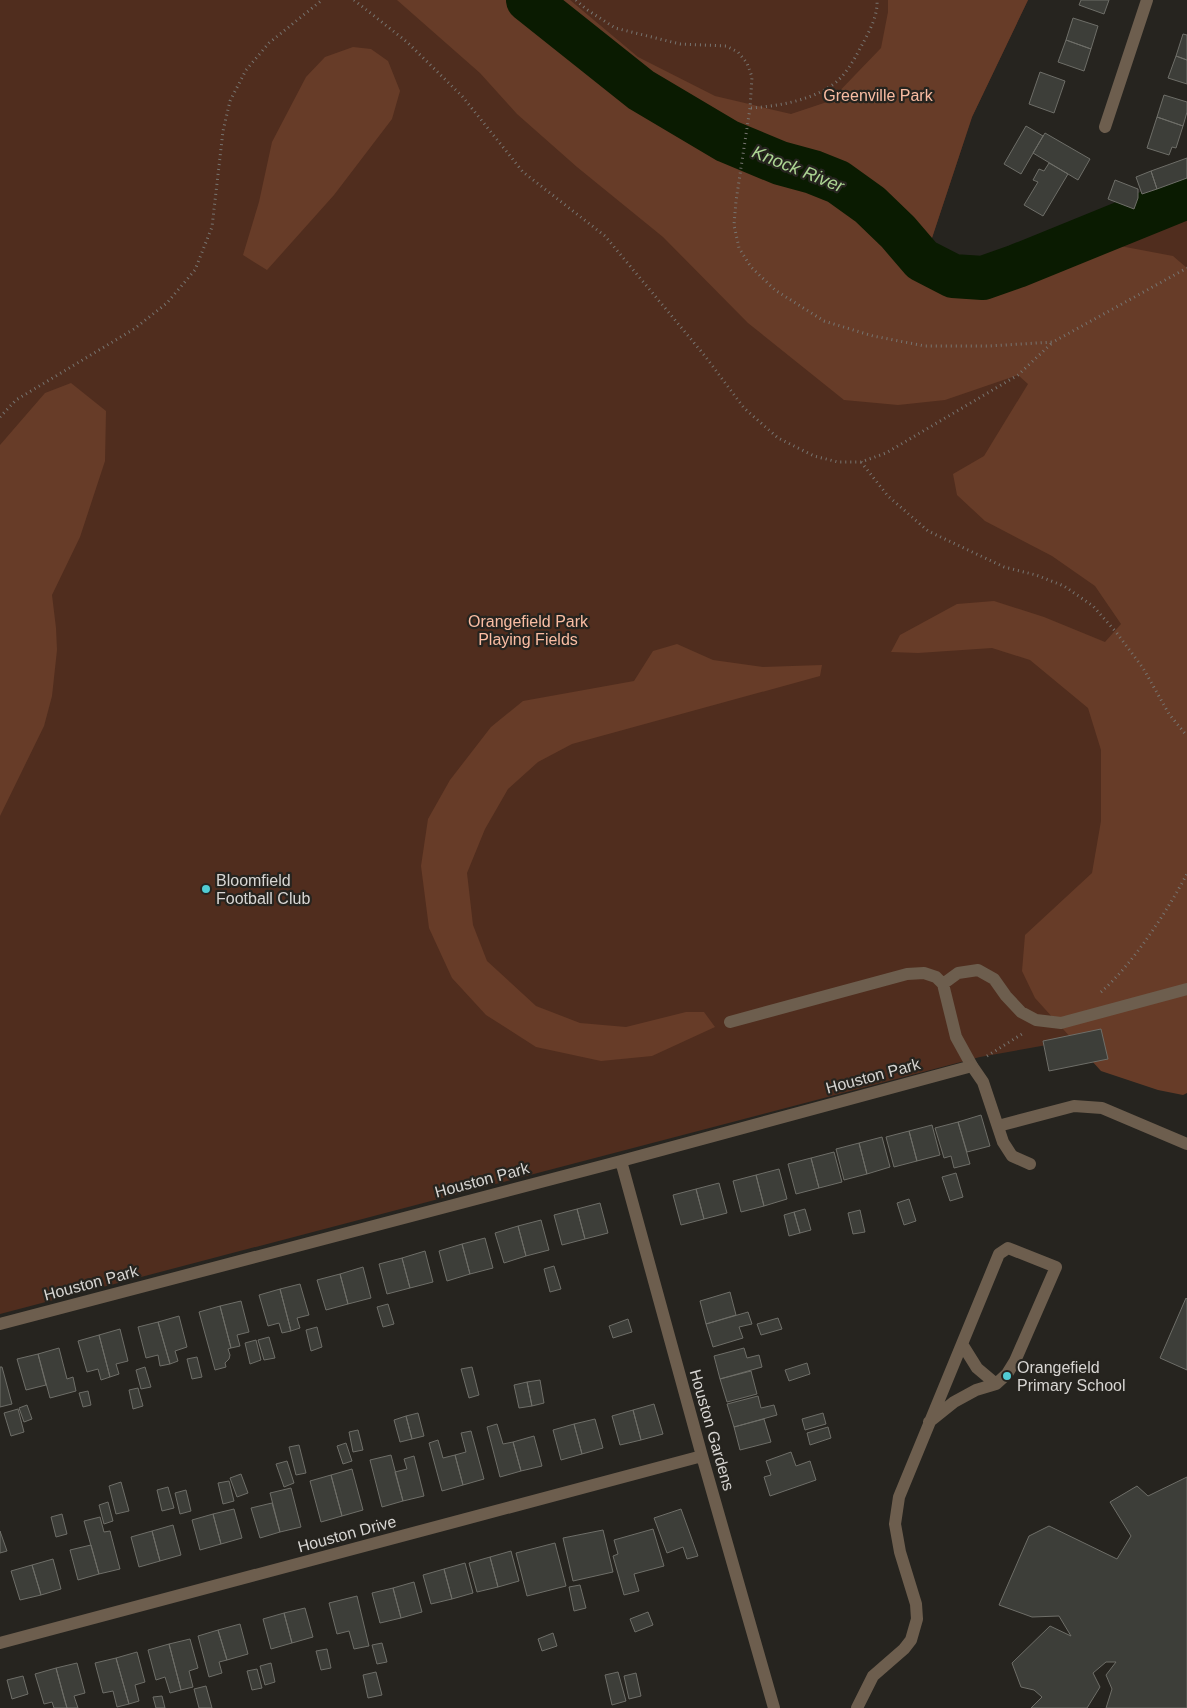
<svg xmlns="http://www.w3.org/2000/svg" width="1187" height="1708" font-family="Arial,sans-serif">
<style>
.green{fill:#502d1e}
.forest{fill:#673c28}
.lines{fill:none;stroke-linecap:round;stroke-linejoin:round}
.river{stroke:#0a1b01;stroke-width:44}
.building{fill:#3d3e39;stroke:#6e6e68}
.path{stroke:#777571;stroke-width:3;stroke-dasharray:1 4;stroke-linecap:butt}
.service{stroke:#6d5e4e;stroke-width:12}
.minor{stroke:#6d5e4e;stroke-width:12}
.poi-dot{fill:#51ccd4;stroke:#26241f;stroke-width:2}
.labels{text-anchor:middle;dominant-baseline:central;stroke-width:4.5;stroke-linejoin:round;paint-order:stroke}
.park-label{font-size:16px;fill:#fabda3;stroke:#26241f}
.poi-label{font-size:16px;fill:#d8d6d3;stroke:#26241f;text-anchor:start}
.street-label{font-size:16px;fill:#d8d6d3;stroke:#26241f}
.water-label{font-size:18px;font-style:italic;fill:#acd593;stroke:#26241f}
</style>
<rect width="100%" height="100%" fill="#26241f"/>
<path class="green" d="M0,0H1028L972,117L929,247L953,265L992,262L1187,180V1020L980,1057L0,1314Z"/>
<path class="forest" d="M397,0H570L638,57L715,96L791,114L830,101L881,48L888,12V0H1028L972,117L929,247L953,265L992,262L1120,246L1173,256L1187,268V1093L1183,1095L1158,1090L1101,1071L1035,998L1022,971L1025,935L1092,873L1101,821V750L1088,708L1030,660L992,648L918,653L891,652L900,635L957,604L994,601L1044,617L1105,642L1121,624L1095,586L1052,556L985,521L957,495L953,474L984,456L1028,384L1018,375L945,400L898,405L844,400L748,323L663,237L577,167L517,114L480,73Z
M353,47L371,49L388,61L400,91L392,119L334,195L267,270L243,255L259,202L272,142L306,77L325,57Z
M71,383L106,411L105,461L80,537L52,595L56,628L57,650L52,696L44,726L0,816V445L45,393Z
M677,644L713,660L763,667L822,665L820,676L572,744L538,762L508,789L485,829L467,873L473,925L487,961L536,1006L580,1023L626,1027L686,1012H704L715,1027L652,1056L601,1061L536,1047L486,1015L452,978L429,928L421,866L428,819L450,780L491,727L523,701L634,681L653,651Z"/>
<g class="lines">
<path class="river" d="M528,0L641,90L727,141L780,163L813,172L838,182L870,205L898,232L922,260L953,276L983,278L1017,266L1187,197"/>
</g>
<path class="building" d="M1081,0H1109L1104,14L1079,5Z
M1073,18L1098,26L1091,49L1066,40Z
M1183,34L1187,35V60L1176,56Z
M1066,40L1091,49L1084,71L1058,62Z
M1176,56L1187,60V84L1168,78Z
M1040,72L1065,81L1054,113L1029,104Z
M1164,95L1187,102V112L1183,126L1157,117Z
M1157,117L1183,126L1176,148L1172,147L1169,155L1147,148Z
M1026,126L1043,136L1021,174L1004,164Z
M1045,133L1090,159L1078,180L1033,153Z
M1187,158V178L1157,189L1151,171Z
M1049,163L1068,174L1043,216L1024,205L1038,182L1033,180L1039,169L1044,171Z
M1151,171L1157,189L1142,194L1136,177Z
M1115,180L1138,189V198L1134,209L1108,199Z
M1101,1029L1108,1059L1049,1071L1043,1041Z
M981,1115L990,1146L967,1152L958,1122Z
M958,1122L970,1164L954,1168L951,1156L944,1158L935,1128Z
M932,1125L940,1155L917,1161L909,1131Z
M909,1131L917,1161L894,1167L886,1137Z
M882,1137L890,1167L867,1174L859,1143Z
M859,1143L867,1174L844,1180L836,1149Z
M834,1152L842,1182L819,1188L811,1158Z
M811,1158L819,1188L796,1194L788,1164Z
M779,1169L787,1199L764,1206L756,1175Z
M956,1173L963,1197L950,1201L942,1177Z
M756,1175L764,1206L741,1212L733,1181Z
M719,1183L727,1213L704,1219L696,1189Z
M696,1189L704,1219L681,1225L673,1195Z
M909,1199L916,1221L904,1225L897,1203Z
M600,1203L608,1233L585,1239L577,1209Z
M577,1209L585,1239L562,1245L554,1215Z
M805,1209L811,1230L800,1233L794,1212Z
M860,1210L865,1232L853,1234L848,1213Z
M794,1212L800,1233L789,1236L784,1215Z
M541,1220L549,1250L526,1256L518,1226Z
M518,1226L526,1256L504,1263L495,1233Z
M485,1238L493,1268L470,1274L462,1244Z
M462,1244L470,1274L447,1281L439,1251Z
M425,1251L433,1282L410,1288L402,1258Z
M402,1258L410,1288L387,1294L379,1264Z
M554,1266L561,1289L550,1292L544,1269Z
M363,1267L371,1298L348,1304L340,1274Z
M340,1274L348,1304L326,1310L317,1280Z
M300,1284L309,1315L297,1318L300,1328L291,1331L280,1289Z
M280,1289L291,1331L282,1333L279,1323L268,1326L259,1295Z
M730,1292L736,1315L706,1324L700,1301Z
M1186,1298L1187,1299V1370L1160,1358Z
M241,1301L249,1332L237,1335L240,1346L231,1348L220,1306Z
M388,1304L394,1324L383,1327L377,1307Z
M220,1306L231,1348L228,1349L230,1355L229,1359L225,1363L226,1367L215,1370L199,1312Z
M748,1312L752,1324L739,1327L743,1338L713,1347L706,1324Z
M179,1316L187,1347L175,1351L178,1361L170,1364L158,1322Z
M778,1318L782,1329L761,1335L757,1324Z
M628,1319L632,1332L613,1338L609,1326Z
M158,1322L170,1364L160,1366L158,1355L146,1358L138,1327Z
M317,1327L322,1347L311,1351L306,1330Z
M120,1329L128,1361L116,1364L119,1374L110,1377L99,1335Z
M99,1335L110,1377L101,1380L98,1369L87,1372L78,1341Z
M269,1337L275,1358L264,1360L258,1340Z
M256,1340L261,1360L250,1364L245,1343Z
M59,1348L67,1379L73,1377L76,1391L50,1398L38,1354Z
M744,1348L747,1358L759,1355L762,1367L720,1379L714,1356Z
M38,1354L46,1385L26,1390L17,1359Z
M197,1357L202,1377L192,1379L187,1359Z
M807,1363L810,1374L789,1381L785,1370Z
M0,1367H2L12,1404L0,1407Z
M145,1367L151,1387L141,1389L136,1370Z
M472,1367L479,1395L469,1398L461,1369Z
M751,1371L757,1394L727,1402L720,1379Z
M540,1380L544,1403L532,1406L527,1382Z
M527,1382L532,1406L519,1408L514,1385Z
M138,1388L143,1406L133,1409L129,1390Z
M88,1391L91,1405L83,1407L79,1393Z
M758,1396L761,1408L774,1405L777,1415L734,1427L727,1404Z
M654,1404L663,1434L641,1440L633,1410Z
M27,1405L32,1419L24,1422L19,1408Z
M18,1409L24,1432L11,1436L4,1413Z
M633,1410L641,1440L620,1445L612,1416Z
M418,1413L424,1436L412,1439L406,1416Z
M823,1413L826,1424L805,1430L802,1419Z
M406,1416L412,1439L400,1442L394,1420Z
M595,1419L603,1448L582,1454L574,1424Z
M764,1419L771,1442L740,1450L734,1427Z
M497,1424L503,1444L513,1442L521,1471L500,1477L487,1427Z
M574,1424L582,1454L561,1460L553,1430Z
M828,1427L831,1438L810,1445L807,1433Z
M358,1430L363,1450L353,1452L349,1432Z
M471,1431L484,1479L463,1485L455,1455L466,1452L461,1433Z
M534,1436L542,1466L521,1471L513,1442Z
M438,1440L443,1458L455,1455L463,1485L442,1491L429,1443Z
M346,1443L352,1461L343,1464L337,1446Z
M299,1445L306,1473L296,1475L289,1447Z
M791,1452L796,1466L810,1461L816,1480L770,1496L764,1477L771,1475L766,1461Z
M391,1455L403,1501L382,1507L370,1460Z
M414,1456L424,1496L403,1501L395,1472L407,1469L404,1459Z
M287,1461L294,1483L284,1487L276,1464Z
M352,1469L363,1510L342,1516L331,1475Z
M241,1474L248,1493L237,1497L230,1478Z
M331,1475L342,1516L321,1522L310,1481Z
M1187,1477V1708H1106L1112,1689L1106,1675L1116,1662H1106L1093,1673L1100,1687L1087,1708H1031L1042,1697L1034,1690L1021,1687L1012,1663L1050,1626L1071,1636L1059,1616L1032,1617L999,1605L1029,1536L1049,1526L1117,1559L1131,1536L1110,1502L1137,1486L1148,1496Z
M229,1481L234,1501L223,1504L218,1483Z
M121,1482L129,1511L116,1514L109,1486Z
M168,1487L174,1508L162,1511L157,1490Z
M291,1488L301,1527L280,1532L270,1493Z
M186,1490L191,1511L180,1514L175,1493Z
M108,1502L113,1521L104,1524L99,1505Z
M272,1503L280,1532L260,1538L251,1508Z
M234,1509L242,1538L221,1544L213,1514Z
M681,1509L698,1556L687,1559L683,1547L667,1553L654,1518Z
M62,1514L67,1534L56,1537L51,1517Z
M213,1514L221,1544L200,1550L192,1520Z
M100,1517L104,1532L110,1531L120,1569L99,1574L84,1521Z
M173,1525L181,1555L160,1561L152,1531Z
M653,1529L664,1566L634,1574L639,1591L624,1595L613,1556L618,1554L614,1540Z
M603,1530L613,1572L573,1581L563,1538Z
M0,1531L7,1551L0,1553Z
M152,1531L160,1561L139,1567L131,1537Z
M555,1543L566,1586L527,1596L516,1553Z
M91,1545L99,1574L78,1580L70,1550Z
M511,1551L519,1581L498,1587L490,1557Z
M490,1557L498,1587L477,1592L469,1563Z
M53,1559L61,1589L41,1595L32,1565Z
M465,1563L473,1593L452,1599L444,1569Z
M32,1565L41,1595L20,1600L11,1571Z
M444,1569L452,1599L431,1604L423,1575Z
M414,1582L422,1612L401,1618L393,1588Z
M580,1585L586,1608L574,1611L569,1587Z
M393,1588L401,1618L380,1623L372,1593Z
M357,1596L369,1646L354,1649L349,1631L337,1634L329,1603Z
M305,1608L313,1637L292,1643L284,1613Z
M648,1612L653,1625L635,1632L630,1619Z
M284,1613L292,1643L271,1649L263,1619Z
M240,1624L248,1654L227,1660L218,1630Z
M218,1630L227,1660L219,1662L222,1673L209,1677L198,1636Z
M553,1633L557,1646L542,1651L538,1639Z
M190,1639L198,1668L189,1671L193,1687L181,1690L169,1644Z
M382,1643L387,1662L377,1664L372,1645Z
M169,1644L181,1690L170,1693L165,1677L156,1680L148,1650Z
M327,1649L331,1668L321,1670L316,1651Z
M137,1652L145,1682L135,1685L139,1701L129,1704L116,1658Z
M116,1658L129,1704L117,1707L113,1691L103,1693L95,1663Z
M77,1663L85,1693L74,1696L78,1708H67L56,1668Z
M271,1663L275,1682L265,1685L260,1666Z
M56,1668L64,1698L67,1708H54L52,1702L44,1704L35,1674Z
M257,1669L262,1688L252,1690L247,1671Z
M376,1672L382,1695L368,1698L363,1675Z
M618,1672L626,1701L612,1705L605,1675Z
M636,1673L641,1696L629,1699L624,1676Z
M23,1676L28,1694L12,1699L7,1680Z
M206,1686L212,1708H199L194,1689Z
M162,1696L165,1708H156L153,1697Z"/>
<g class="lines">
<path class="path" d="M354,0L407,42L462,96L523,172L605,236L705,356L744,408L778,438L814,456L838,462H861L886,453L1018,375L1053,342
M576,0L586,9L615,28L680,44L726,46L738,52L747,63L752,77L750,108L736,201L734,225L739,248L751,267L775,290L824,321L873,336L925,346H989L1053,342L1187,268
M751,108C778,106 808,101 831,86C846,76 855,58 863,43C870,30 878,15 877,0
M0,417L16,400L134,329L167,303L195,270L212,227L223,131L230,101L246,70L269,43L322,0
M861,462L888,496L928,531L1004,567L1036,575L1064,586L1093,606L1116,632L1143,668L1169,714L1187,736
M1101,992C1133,964 1167,911 1187,874
M987,1056L1022,1034"/>
<path class="service" d="M943,984L958,973L978,970L994,979L1006,996L1021,1012L1036,1020L1061,1023L1187,989
M730,1022L907,974L924,973L936,977L943,984L956,1037L972,1066L983,1082L1003,1142L1012,1156L1030,1164
M998,1126L1074,1106L1102,1108L1187,1144
M962,1344L977,1368L996,1384
M857,1708L873,1676L904,1649L911,1640L917,1619L916,1604L900,1552L895,1524L899,1497L999,1254L1008,1248L1056,1267L1015,1361L1007,1374L996,1384L976,1390L954,1402L929,1422"/>
<path class="minor" d="M1105,127L1147,0
M621,1161L702,1456L774,1708
M0,1324L621,1161L972,1066
M0,1643L702,1456"/>
</g>
<g class="poi-dot">
<circle cx="206" cy="889" r="5"/>
<circle cx="1007" cy="1376" r="5"/>
</g>
<g class="labels">
<g class="park-label">
<text x="878" y="95">Greenville Park</text>
<text x="528" y="621">Orangefield Park<tspan x="528" dy="18">Playing Fields</tspan></text>
</g>
<g class="poi-label">
<text x="216" y="880">Bloomfield<tspan x="216" dy="18">Football Club</tspan></text>
<text x="1017" y="1367">Orangefield<tspan x="1017" dy="18">Primary School</tspan></text>
</g>
<g class="street-label">
<text transform="translate(873 1076) rotate(-15)">Houston Park</text>
<text transform="translate(482 1180) rotate(-15)">Houston Park</text>
<text transform="translate(91 1283) rotate(-15)">Houston Park</text>
<text transform="translate(712 1430) rotate(74)">Houston Gardens</text>
<text transform="translate(347 1534) rotate(-15)">Houston Drive</text>
</g>
<g class="water-label">
<text transform="translate(798 169) rotate(22)">Knock River</text>
</g>
</g>
</svg>
